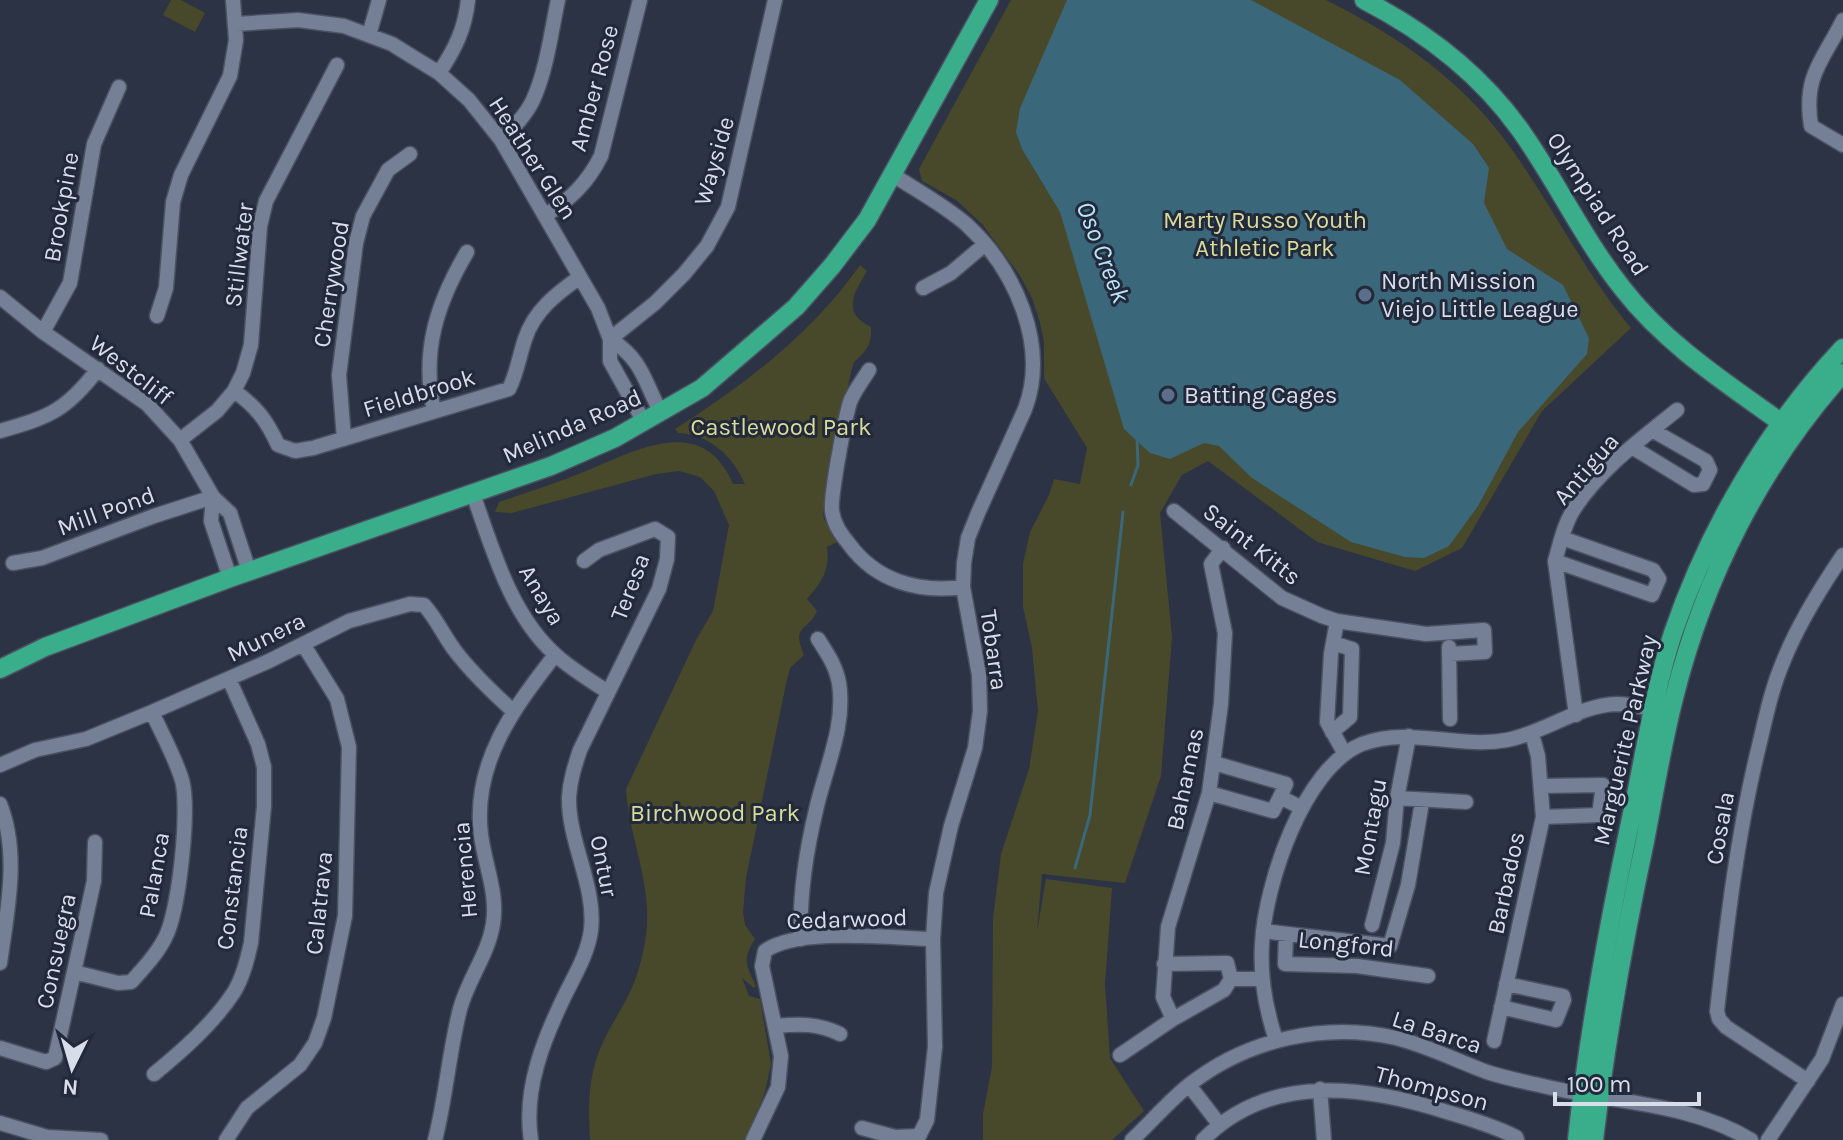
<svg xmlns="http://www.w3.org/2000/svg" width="1843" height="1140" font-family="Karla,sans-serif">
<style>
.green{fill:#48492a}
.water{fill:#3b677a}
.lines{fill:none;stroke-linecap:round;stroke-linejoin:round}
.stream{stroke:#3b677a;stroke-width:3}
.minor-casing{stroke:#4a5160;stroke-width:17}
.major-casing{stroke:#4a5160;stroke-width:21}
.minor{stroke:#757f95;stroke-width:14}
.major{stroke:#3aad8b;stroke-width:18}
.service-dot{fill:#5c6f8a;stroke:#21293b;stroke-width:3}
.labels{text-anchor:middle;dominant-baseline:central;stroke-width:6;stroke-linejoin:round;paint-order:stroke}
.street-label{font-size:24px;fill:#d8ddea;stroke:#21293b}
.park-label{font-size:24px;fill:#d9dc99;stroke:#21293b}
.poi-label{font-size:24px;fill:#d8ddea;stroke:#21293b;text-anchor:start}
.water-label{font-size:26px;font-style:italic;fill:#b9e4f8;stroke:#21293b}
</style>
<rect width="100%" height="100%" fill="#2b3345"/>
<path class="green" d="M171,0H181L205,13L195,32L163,15Z
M1011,0H1326C1400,37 1465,82 1513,151C1554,209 1585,273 1631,328L1542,411L1462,548L1415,571L1317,542L1208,461L1182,475L1160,513L1172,637L1161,776L1125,883L1042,874L1037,932L1046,879L1112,888L1105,984L1110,1058L1144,1111L1112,1140H983V1114L992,1067L993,918L1001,854L1029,769L1038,711L1032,648L1023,607V564L1030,532L1049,495L1054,479L1080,484L1087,448L1044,378V341L1039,319L1032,298L1019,274L982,224L956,200L922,181L919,169Z
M860,265L867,271C854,293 841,313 871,327C872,345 866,351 854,362L851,372L823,510L824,519L839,541L827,547C830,570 822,582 807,599L817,611C807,633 791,624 804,655L790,668L786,684L746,878L743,912L745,925L755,939C742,959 746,965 756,986L754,988L742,978L749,996L760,999L771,1064L765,1092L746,1140H590C588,1109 588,1078 600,1049C608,1030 620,1012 629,994C638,976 643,955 646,935C653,885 629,838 626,789L696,640L713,611L729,525L714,491L700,477L679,471L656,474L512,513L495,512L499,502C528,492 557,483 586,471C636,451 702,412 733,484H745C732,455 710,435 678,433L675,429C744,385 813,333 860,265Z"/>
<path class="water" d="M1067,0H1251L1400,80L1473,144L1489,168L1484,203L1507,249L1563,285L1589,338L1587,354L1518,432L1478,506L1449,546L1424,558L1405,557L1351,542L1252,478L1219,446L1204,443L1170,459L1150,453L1124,429L1060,212L1022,149L1016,132L1020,108Z"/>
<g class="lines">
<path class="stream" d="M1131,485L1138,465L1137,438
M1075,868L1090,815L1123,512"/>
<defs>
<path id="minor" d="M1843,20C1823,61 1803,75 1811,126L1843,145
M236,24L298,20L344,26L392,44L408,54L439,73L469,100L501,140L598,308L610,339V361L644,422
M369,35L379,0
M439,73C455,49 465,29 468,0
M501,140C513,128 526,115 533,100C547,69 551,32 558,0
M546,215C571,199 588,182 601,156L640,0
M923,288L951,273L984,245
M0,297L43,332L147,404L180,440L213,497L230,513L249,571
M157,316L166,288L173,202L181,175L230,76L236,40L233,0
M43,332L70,283L94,144L119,87
M610,339L655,303L684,274L707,246L728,207L775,0
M610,339C643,360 644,381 661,413
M869,370C863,380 854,391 850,402C845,418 830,497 832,511C834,525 841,534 849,544C876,581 918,593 963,587
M234,391C256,406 267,421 278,445L295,451L313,448L509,389C517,373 519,357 525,339C534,311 556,294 580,277
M434,411C421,351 437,303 467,252
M0,431C49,417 66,411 98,369
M344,439L339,375L356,243L363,216L388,170L410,154
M180,440L217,411L234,391L243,373L251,345L260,226L266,201L337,65
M1632,447L1694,485L1703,484L1710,470L1706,461L1652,430
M473,494C493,550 511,617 558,657C573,670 591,681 608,692
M213,497L211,521L230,578
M1174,511L1282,598L1322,616L1337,621L1426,634L1484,630L1485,652L1449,654
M1555,561L1652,595L1659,579L1653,570L1562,538
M13,563L42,558L154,516L213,497
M1337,621L1331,654L1327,722L1345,754
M1449,647L1450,719
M1576,715L1555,561C1560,544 1564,524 1574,509C1600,469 1641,439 1677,410
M1332,732L1350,717L1352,649L1333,643
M1214,763L1286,784L1280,797L1302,808
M0,765L35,750L86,739L152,712L269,661L349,621L410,604L424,605C437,619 444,637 456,652C473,674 492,692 513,711
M1542,786L1603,785L1599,815L1543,817
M1209,793L1273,811L1280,797
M1397,798L1466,802
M0,804C20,854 7,912 0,963
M1372,925L1393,843L1397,798L1409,736
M1263,931L1390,946L1408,885L1422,802
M1286,934L1285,964L1357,966L1428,976
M801,939C799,896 806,852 816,810C825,769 846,726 839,683C836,666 827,653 818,639
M1164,964L1227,963L1231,979
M74,972L118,983L131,982C143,969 157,954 165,938C179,912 190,809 182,780C175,757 162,734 152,712
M1501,1007L1556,1020L1564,1000L1563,996L1506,984
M1173,1019L1163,997L1168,927L1209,793L1221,704L1225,633L1211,564L1223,548
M775,1026C799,1024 818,1023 840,1034
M1276,1040C1266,1010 1260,976 1262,944C1265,885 1303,768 1362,744C1410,726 1458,749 1507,740C1544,733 1579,705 1617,704C1629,704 1642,707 1654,709
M1494,1041L1543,817L1538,756L1532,734
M0,1048L46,1062L55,1058L94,881L95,842
M1120,1055L1173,1019L1224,990L1231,979H1262
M154,1074C182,1051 214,1023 234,992C243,977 247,960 251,943L264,806V767L258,744L229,679
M1808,1081L1726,1027L1719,1019L1717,1011C1727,923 1737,836 1758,750C1765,721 1771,690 1783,662C1798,624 1820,589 1843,555
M1189,1085L1219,1124
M1320,1089L1324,1140
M0,1123L47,1137L101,1140
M862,1128L895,1137L919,1136L927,1120L935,1047L933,939L936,893L951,826L975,748L980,711L979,675L963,587L964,563L968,538L978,513L1025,409C1049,345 1015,269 966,224C944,205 918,191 893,175
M226,1140L247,1108L300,1065L315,1043L324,1018L345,916L349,747L337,699L303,644
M435,1140C446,1097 449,1052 460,1009C468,979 488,955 493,924C498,893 485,866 481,835C472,763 514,708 555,655
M531,1140C523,1089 544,1038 566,993C576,973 588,953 591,930C596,885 568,842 569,797C570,780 575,765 580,750L659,589L667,559L668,537L655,529L599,550L584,561
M753,1140L778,1087L781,1056L762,966L765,951C799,927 890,938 933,939
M1132,1140C1151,1122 1169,1101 1189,1085C1247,1039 1325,1022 1396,1038C1428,1046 1457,1061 1487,1072C1508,1079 1531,1083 1552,1088C1619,1103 1692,1104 1751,1140
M1203,1140C1270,1072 1365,1086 1447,1112C1471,1119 1494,1126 1516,1137L1517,1140
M1768,1140L1822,1059L1843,1004"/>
<path id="major" d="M1364,0C1426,32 1480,73 1521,131C1557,182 1584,240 1623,289C1668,347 1731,386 1790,429
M0,669L45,647L230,578L551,466L615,438L702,388L796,307L832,266L867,220L989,0
M1577,1140C1588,1033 1608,927 1630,823C1644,760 1653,694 1673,633C1709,528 1767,429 1843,348
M1594,1140C1606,1040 1624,939 1645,841C1654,794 1662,745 1674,698C1704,578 1760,466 1843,373"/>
</defs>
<use href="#minor" class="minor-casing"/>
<use href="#major" class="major-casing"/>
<use href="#minor" class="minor"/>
<use href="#major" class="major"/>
</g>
<g class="service-dot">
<circle cx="1365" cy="295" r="8"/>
<circle cx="1168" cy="395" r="8"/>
</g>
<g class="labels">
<g class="street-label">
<text transform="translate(594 88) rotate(-75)">Amber Rose</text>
<text transform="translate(533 158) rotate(57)">Heather Glen</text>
<text transform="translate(714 161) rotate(-74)">Wayside</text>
<text transform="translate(1598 204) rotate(57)">Olympiad Road</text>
<text transform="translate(61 207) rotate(-80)">Brookpine</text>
<text transform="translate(239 255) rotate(-83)">Stillwater</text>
<text transform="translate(331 284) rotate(-81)">Cherrywood</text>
<text transform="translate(131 370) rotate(38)">Westcliff</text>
<text transform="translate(419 393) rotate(-17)">Fieldbrook</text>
<text transform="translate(572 426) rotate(-24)">Melinda Road</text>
<text transform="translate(1586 469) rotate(-49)">Antigua</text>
<text transform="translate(106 511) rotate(-20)">Mill Pond</text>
<text transform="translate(1252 544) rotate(38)">Saint Kitts</text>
<text transform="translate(630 587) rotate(-69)">Teresa</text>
<text transform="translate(542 595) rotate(59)">Anaya</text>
<text transform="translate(266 637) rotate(-26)">Munera</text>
<text transform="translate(994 650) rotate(82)">Tobarra</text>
<text transform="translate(1625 740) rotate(-77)">Marguerite Parkway</text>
<text transform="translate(1185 779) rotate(-78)">Bahamas</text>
<text transform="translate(1370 827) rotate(-80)">Montagu</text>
<text transform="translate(1720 828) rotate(-80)">Cosala</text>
<text transform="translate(604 866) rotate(79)">Ontur</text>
<text transform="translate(465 870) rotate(-95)">Herencia</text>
<text transform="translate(154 875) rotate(-80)">Palanca</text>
<text transform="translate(1506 883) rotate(-78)">Barbados</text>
<text transform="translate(232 888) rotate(-83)">Constancia</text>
<text transform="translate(319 903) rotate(-84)">Calatrava</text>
<text transform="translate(847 919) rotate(-2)">Cedarwood</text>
<text transform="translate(1346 944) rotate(6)">Longford</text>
<text transform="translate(56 951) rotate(-78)">Consuegra</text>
<text transform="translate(1437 1032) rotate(18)">La Barca</text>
<text transform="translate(1432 1088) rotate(15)">Thompson</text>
</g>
<g class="park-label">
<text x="1265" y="220">Marty Russo Youth<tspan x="1265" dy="28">Athletic Park</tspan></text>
<text x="781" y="427">Castlewood Park</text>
<text x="715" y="813">Birchwood Park</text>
</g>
<g class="poi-label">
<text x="1381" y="281">North Mission<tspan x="1381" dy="28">Viejo Little League</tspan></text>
<text x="1184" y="395">Batting Cages</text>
</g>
<g class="water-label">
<text transform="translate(1103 252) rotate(69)">Oso Creek</text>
</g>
</g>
<g transform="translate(72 1068) rotate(185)" stroke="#21293b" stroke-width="6" paint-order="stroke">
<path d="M0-6L14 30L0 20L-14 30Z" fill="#d8ddea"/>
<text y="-12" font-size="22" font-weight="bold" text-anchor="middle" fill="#d8ddea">N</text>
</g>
<path d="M1555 1092v12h144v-12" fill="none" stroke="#d8ddea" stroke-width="4"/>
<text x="1567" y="1092" font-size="24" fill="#d8ddea" stroke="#21293b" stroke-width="6" paint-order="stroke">100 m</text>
</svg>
